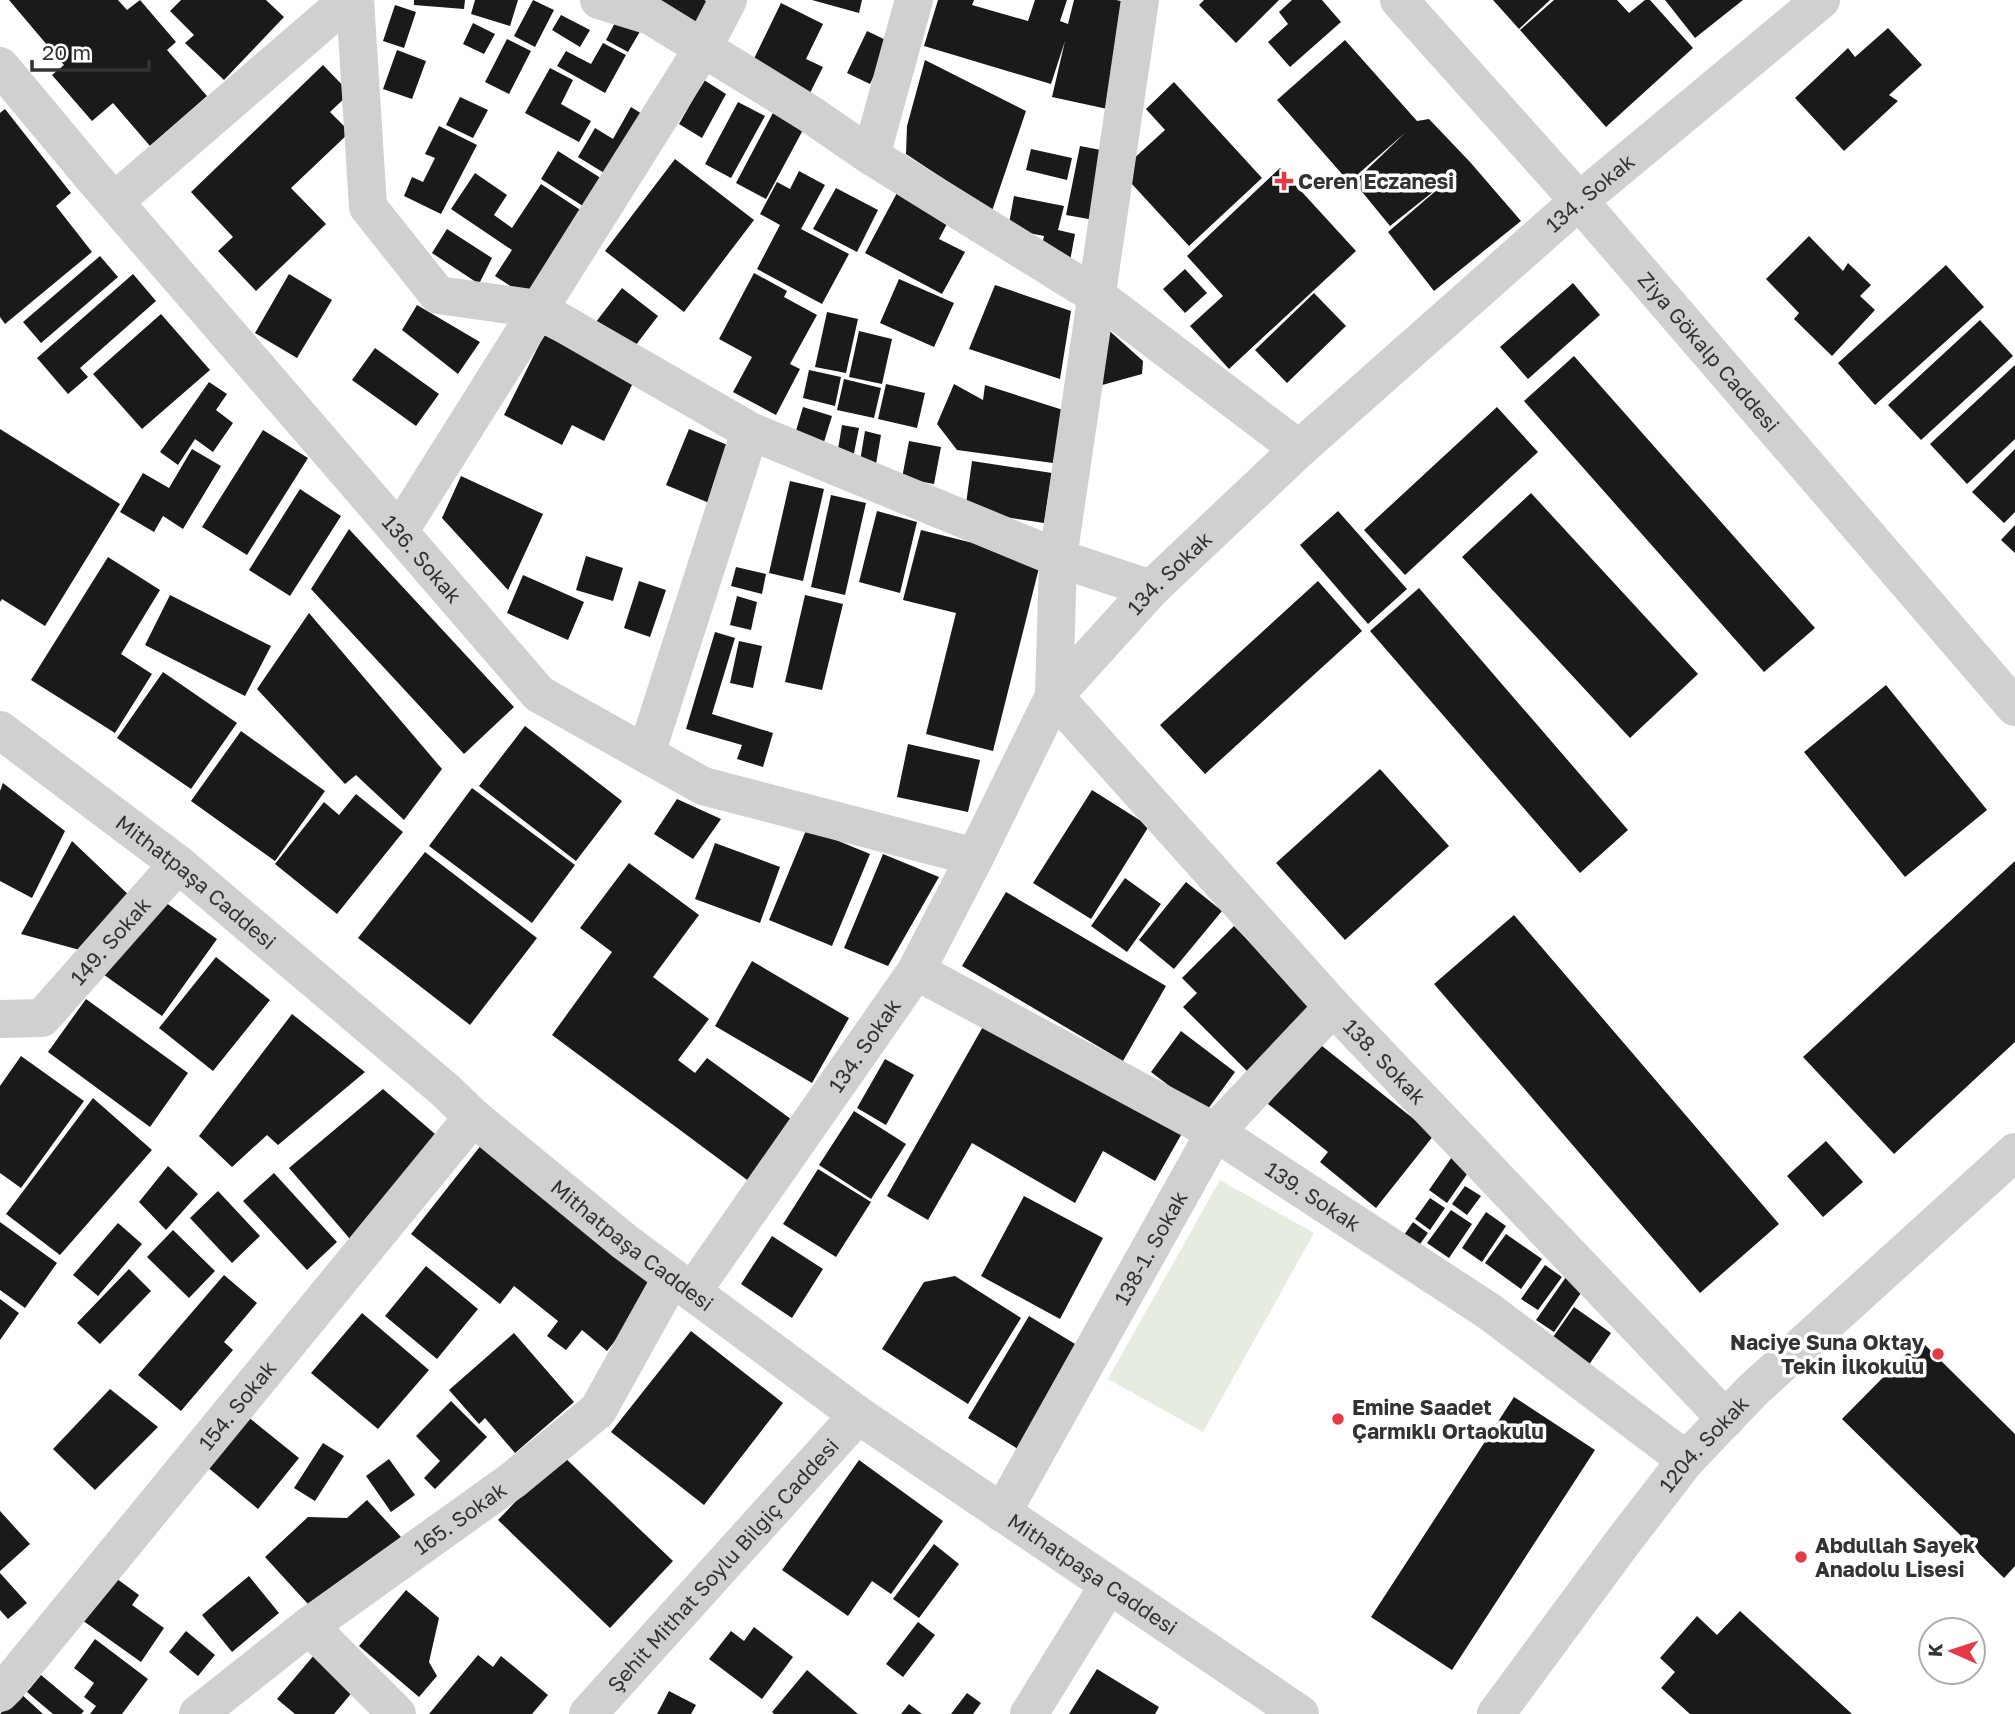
<svg xmlns="http://www.w3.org/2000/svg" width="2015" height="1714" font-family="'Golos Text',sans-serif">
<style>
.green{fill:#e6ecdf}
.building{fill:#1a1a1a}
.lines{fill:none;stroke-linecap:round;stroke-linejoin:round}
.minor{stroke:#d0d0d0;stroke-width:38}
.poi-dot{fill:#e63946;stroke:#fff;stroke-width:2.5}
.labels{text-anchor:middle;dominant-baseline:central;stroke-width:7;stroke-linejoin:round;paint-order:stroke}
.poi-label{font-size:21px;font-weight:bold;fill:#333;stroke:#fff;text-anchor:start}
.street-label{font-size:21px;fill:#333;stroke:#fff}
</style>
<rect width="100%" height="100%" fill="#fff"/>
<path class="green" d="M1220,1180L1314,1233L1203,1432L1108,1379Z"/>
<path class="building" d="M9,0H118L127,10L140,0L176,42L167,50L207,96L150,146L113,103L92,121L52,75L64,65Z
M181,0H266L284,17L224,80L185,43L194,35L170,11Z
M414,0H465L464,9L414,5Z
M475,0H518L510,26L471,14Z
M533,0L554,10L535,47L514,36Z
M640,0H704L709,2L699,26Z
M812,0H862L859,13Z
M938,0H974L972,5L1028,21L1035,0H1067L1060,21L1068,24L1074,0H1116L1136,4L1112,110L1052,97L1065,41L1051,84L924,46Z
M1204,0H1279L1236,43L1199,5Z
M1292,0H1322L1341,22L1290,67L1268,42L1288,24L1279,12Z
M1493,0H1550L1519,29Z
M1554,0H1617L1629,13L1645,0H1650L1693,48L1606,127L1520,30Z
M1665,0H1743L1695,38Z
M781,3L823,24L806,59L823,67L809,95L750,67Z
M395,5L416,12L404,48L383,41Z
M561,15L590,30L580,47L552,30Z
M619,15L642,28L628,52L606,40Z
M473,23L495,34L484,54L463,44Z
M1888,28L1922,65L1889,95L1898,101L1844,151L1795,98L1848,48L1855,57Z
M867,31L890,42L870,84L847,73Z
M507,39L531,51L509,94L485,82Z
M1345,40L1417,121L1429,119L1470,162L1521,221L1434,291L1388,232L1453,176L1390,226L1354,182L1406,132L1349,182L1277,100Z
M603,43L626,55L605,93L557,66L566,51L591,64Z
M397,50L426,61L412,99L383,89Z
M925,60L1026,111L992,211L906,154L907,126Z
M323,65L350,93L330,112L350,132L291,188L326,224L256,291L218,251L233,237L191,192Z
M550,68L573,80L561,104L591,121L579,142L525,113Z
M704,80L726,94L702,138L679,124Z
M1174,82L1262,178L1189,246L1120,171L1165,130L1146,109Z
M460,97L488,110L473,138L446,125Z
M738,102L765,116L731,178L705,164Z
M631,107L650,119L614,179L578,157L595,128L613,139Z
M5,109L71,193L56,206L92,252L5,324L0,317V113Z
M774,111L804,128L766,199L736,183Z
M439,126L477,145L441,214L404,196L412,177L423,182L435,158L425,154Z
M1080,146L1106,151L1094,220L1066,215Z
M1031,149L1072,158L1067,180L1026,170Z
M558,151L607,182L589,210L541,179Z
M675,159L754,220L684,312L605,251Z
M1280,168L1356,251L1229,369L1190,326L1223,296L1187,256Z
M799,171L825,185L801,229L849,254L822,304L757,269L780,225L760,214L777,182L790,189Z
M475,173L507,195L494,215L512,228L541,184L582,211L526,296L495,276L512,250L451,209Z
M836,188L878,210L857,252L813,229Z
M898,191L950,218L939,239L965,252L942,294L865,253Z
M1014,196L1064,206L1058,230L1075,234L1070,261L1040,255L1044,236L1008,229Z
M447,229L492,258L479,284L432,253Z
M1809,236L1843,271L1848,263L1871,285L1860,296L1875,310L1832,356L1794,319L1799,313L1766,279Z
M100,256L118,277L41,343L23,322Z
M1946,265L1984,307L1875,405L1838,363Z
M1185,269L1207,293L1185,313L1163,289Z
M754,273L787,291L784,297L817,315L790,364L800,369L776,415L733,392L752,357L719,339Z
M133,274L156,301L80,368L88,377L68,394L37,358Z
M289,274L332,300L297,358L255,333Z
M899,279L954,303L934,347L880,323Z
M1573,283L1600,315L1528,379L1500,347Z
M995,285L1071,311L1060,379L969,349Z
M622,288L658,316L632,350L596,322Z
M1314,293L1346,326L1287,383L1255,350Z
M417,305L480,342L458,374L402,330Z
M827,312L858,319L846,373L815,367Z
M161,314L210,370L142,429L93,374Z
M1980,320L2013,356L1921,440L1888,405Z
M1103,325L1143,361L1142,374L1095,387Z
M859,331L892,339L882,384L849,377Z
M544,335L634,381L604,441L572,425L562,445L504,415Z
M375,348L439,394L416,426L352,380Z
M1574,356L1815,628L1764,672L1524,401Z
M2015,365V439L1967,484L1930,444Z
M809,370L841,377L835,406L803,398Z
M844,379L881,388L874,418L837,410Z
M209,382L227,394L216,410L233,423L213,452L195,439L178,465L160,452Z
M886,384L925,393L917,428L878,419Z
M954,384L983,400L985,385L1063,410L1053,463L957,450L937,424Z
M803,407L832,416L824,442L795,434Z
M1497,407L1538,452L1405,575L1364,530Z
M842,425L859,428L853,458L837,455Z
M0,429L120,504L45,626L2,599L0,602Z
M689,429L737,449L714,505L666,485Z
M263,430L308,458L247,555L202,527Z
M865,431L881,435L876,464L860,461Z
M909,441L941,447L934,484L902,478Z
M192,449L221,466L183,529L163,516L154,532L120,512L143,473L169,488Z
M2015,449V512L2004,523L1972,492Z
M972,461L1052,473L1044,523L965,511Z
M461,476L543,514L508,590L442,518Z
M790,481L824,489L803,581L769,573Z
M300,489L341,516L290,596L249,570Z
M1531,493L1698,674L1630,738L1462,557Z
M831,495L866,503L845,595L811,587Z
M877,511L917,522L900,593L859,582Z
M1338,511L1407,589L1368,624L1300,545Z
M2015,525V553L2001,540Z
M349,529L514,707L464,754L311,589Z
M921,530L1041,560L993,751L926,734L956,613L903,600Z
M586,556L623,568L613,601L576,590Z
M108,557L160,590L121,654L152,674L115,733L31,680Z
M736,567L766,574L762,594L731,586Z
M523,575L584,602L568,640L507,613Z
M639,581L666,590L650,637L624,628Z
M1318,581L1362,631L1205,774L1160,725Z
M1419,588L1628,830L1580,873L1370,631Z
M170,595L271,646L245,696L145,645Z
M805,595L843,604L822,690L785,682Z
M737,596L757,602L751,630L730,625Z
M309,613L442,769L404,820L356,775L345,784L257,689Z
M715,632L735,638L712,714L773,733L763,767L737,759L742,745L686,729Z
M739,641L762,646L753,688L730,683Z
M163,672L237,723L191,789L117,738Z
M1886,685L1987,810L1905,877L1804,752Z
M525,726L622,801L576,861L479,786Z
M241,731L325,791L275,861L191,801Z
M908,744L980,760L968,812L897,797Z
M1380,769L1449,846L1345,940L1276,863Z
M3,783L65,831L32,898L0,881V791Z
M472,788L575,865L532,923L429,846Z
M1092,790L1149,826L1091,919L1033,883Z
M356,794L403,832L337,914L275,864L324,802L339,815Z
M677,799L721,819L693,859L654,834Z
M807,828L870,854L832,946L769,920Z
M72,841L133,899L91,953L21,934Z
M715,843L780,867L760,923L695,899Z
M425,852L537,938L470,1025L358,938Z
M883,854L939,877L888,966L844,948Z
M2015,861V1042L1894,1154L1803,1057Z
M629,863L699,915L653,977L709,1019L678,1060L695,1073L707,1058L795,1122L750,1182L552,1035L612,952L580,928Z
M1125,878L1161,904L1127,952L1091,926Z
M1186,882L1222,911L1174,969L1139,940Z
M1006,892L1166,986L1123,1061L962,966Z
M155,895L217,939L162,1016L100,972Z
M1514,915L1779,1224L1700,1293L1434,984Z
M1234,926L1313,1007L1248,1072L1183,1007L1197,993L1182,978Z
M216,957L270,1000L213,1071L159,1028Z
M752,961L849,1018L812,1083L715,1026Z
M86,999L188,1073L150,1127L48,1052Z
M292,1014L365,1072L278,1145L267,1135L232,1167L199,1136Z
M989,1016L1185,1128L1155,1181L1103,1151L1075,1203L972,1143L928,1220L887,1196Z
M1181,1031L1235,1072L1205,1113L1151,1072Z
M1317,1042L1434,1135L1376,1208L1320,1162L1328,1152L1268,1104Z
M21,1056L84,1101L21,1188L0,1173V1086Z
M885,1059L914,1075L886,1125L857,1108Z
M383,1089L435,1134L350,1239L289,1168Z
M93,1098L152,1150L60,1255L6,1214Z
M854,1111L906,1144L871,1199L819,1165Z
M1826,1141L1863,1182L1823,1217L1787,1176Z
M482,1144L659,1285L607,1351L582,1330L566,1350L547,1336L558,1321L514,1286L500,1304L411,1234Z
M1454,1154L1472,1167L1447,1203L1429,1190Z
M168,1166L198,1194L166,1230L139,1202Z
M818,1169L871,1202L836,1257L783,1224Z
M274,1173L337,1242L307,1270L243,1201Z
M1465,1186L1481,1196L1467,1215L1452,1204Z
M218,1191L260,1236L232,1263L190,1218Z
M1024,1196L1103,1238L1060,1319L981,1276Z
M1430,1198L1445,1208L1430,1230L1415,1219Z
M1451,1210L1472,1224L1449,1258L1427,1243Z
M1486,1212L1506,1226L1482,1262L1462,1248Z
M0,1222L57,1263L25,1308L0,1290Z
M1413,1222L1428,1233L1415,1251L1400,1241Z
M118,1223L142,1244L98,1296L73,1275Z
M173,1230L215,1271L189,1298L147,1257Z
M1506,1234L1542,1259L1521,1289L1485,1263Z
M772,1236L823,1269L792,1318L741,1284Z
M1545,1265L1562,1277L1538,1310L1521,1299Z
M426,1266L478,1309L437,1359L385,1316Z
M129,1269L151,1291L100,1344L77,1323Z
M224,1275L257,1303L224,1342L233,1350L181,1411L138,1375Z
M955,1276L1021,1318L968,1404L882,1349L924,1282Z
M1566,1277L1583,1290L1554,1332L1536,1320Z
M0,1299L19,1313L0,1340Z
M1574,1307L1611,1333L1588,1366L1551,1340Z
M362,1313L429,1370L378,1429L311,1373Z
M1029,1316L1085,1350L1023,1452L968,1418Z
M691,1331L783,1403L704,1505L611,1432Z
M514,1333L574,1402L515,1453L485,1418L479,1424L449,1390Z
M1920,1340L2015,1434V1566L2004,1578L1842,1419Z
M110,1389L158,1427L95,1490L53,1449Z
M1514,1397L1595,1450L1452,1670L1371,1617Z
M451,1401L487,1437L435,1489L424,1478L440,1461L416,1436Z
M247,1416L299,1458L258,1509L206,1466Z
M323,1443L344,1456L315,1501L294,1488Z
M561,1454L673,1561L610,1628L498,1520Z
M389,1459L415,1495L391,1512L366,1476Z
M859,1460L943,1521L891,1594L872,1581L848,1616L782,1570Z
M367,1500L401,1537L318,1615L265,1557L308,1517L347,1518Z
M0,1511L30,1544L0,1571Z
M934,1544L959,1564L919,1618L893,1599Z
M0,1573L27,1603L8,1619L0,1610Z
M113,1576L139,1595L132,1605L164,1628L141,1662L82,1620Z
M249,1576L279,1613L232,1652L202,1615Z
M406,1590L439,1618L429,1662L437,1676L419,1697L359,1646Z
M1740,1611L1852,1714H1690L1661,1688L1675,1672L1660,1658L1697,1616L1717,1635Z
M918,1622L935,1635L903,1677L886,1664Z
M754,1627L793,1657L762,1699L709,1659L731,1631L744,1641Z
M186,1631L215,1655L198,1676L169,1652Z
M95,1639L148,1679L122,1714H90L96,1706L84,1697L94,1683L74,1668Z
M320,1648L360,1683L334,1714H295L277,1699Z
M478,1655L493,1667L501,1656L548,1695L532,1714H429Z
M1097,1669L1159,1707L1155,1714H1069Z
M807,1670L858,1714H774L772,1712Z
M41,1675L84,1711L81,1714H53L27,1692Z
M669,1691L696,1705L691,1714H657Z
M20,1693L43,1714H0Z
M967,1693L981,1703L973,1714H951Z
M909,1704L922,1714H901Z"/>
<g class="lines">
<g class="minor">
<path d="M355,0L368,207L438,295L538,309L750,431L1058,558L1151,589"/>
<path d="M599,0L651,16L810,114L871,156L1097,296L1299,449"/>
<path id="s1" d="M1140,0L1058,558L1054,696L1333,1007L1726,1419"/>
<path id="s2" d="M1399,0L1579,201L2015,707"/>
<path id="s3" d="M0,66L91,175L539,694L703,786L975,857"/>
<path d="M871,156L914,0"/>
<path d="M115,201L348,0"/>
<path d="M399,532L703,48L728,0"/>
<path id="s4" d="M0,730L178,864L445,1090L473,1117L625,1242L858,1415L1300,1714"/>
<path d="M646,754L750,431"/>
<path id="s5" d="M916,971L1215,1132L1490,1312L1686,1460"/>
<path id="s6" d="M0,1019L42,1018L178,864"/>
<path id="s7" d="M692,1292L916,971L975,857L1054,696L1151,589L1299,449L1579,201L1821,0"/>
<path id="s8" d="M1002,1513L1215,1132L1333,1007"/>
<path d="M309,1626L397,1714"/>
<path id="s9" d="M0,1693L7,1686L473,1117"/>
<path id="s10" d="M198,1714L309,1626L513,1480L598,1410L672,1277"/>
<path id="s11" d="M588,1714L858,1415"/>
<path d="M1029,1714L1108,1586"/>
<path id="s12" d="M1496,1714L1622,1543L1686,1460L1753,1390L2015,1152"/>
</g>
</g>
<g class="poi-dot">
<path d="M1280.5 170.5h7v7h7v7h-7v7h-7v-7h-7v-7h7z"/>
<circle cx="1938" cy="1354" r="7"/>
<circle cx="1338" cy="1419" r="7"/>
<circle cx="1801" cy="1557" r="7"/>
</g>
<g class="labels">
<g class="poi-label">
<text x="1298" y="181">Ceren Eczanesi</text>
<text x="1924" y="1342" text-anchor="end">Naciye Suna Oktay<tspan x="1924" dy="24">Tekin İlkokulu</tspan></text>
<text x="1352" y="1407">Emine Saadet<tspan x="1352" dy="24">Çarmıklı Ortaokulu</tspan></text>
<text x="1815" y="1545">Abdullah Sayek<tspan x="1815" dy="24">Anadolu Lisesi</tspan></text>
</g>
<g class="street-label">
<text stroke="none"><textPath href="#s7" startOffset="1435">134. Sokak</textPath></text>
<text stroke="none"><textPath href="#s2" startOffset="469">Ziya Gökalp Caddesi</textPath></text>
<text stroke="none"><textPath href="#s3" startOffset="649">136. Sokak</textPath></text>
<text stroke="none"><textPath href="#s7" startOffset="868">134. Sokak</textPath></text>
<text stroke="none"><textPath href="#s4" startOffset="248">Mithatpaşa Caddesi</textPath></text>
<text stroke="none"><textPath href="#s6" startOffset="145">149. Sokak</textPath></text>
<text stroke="none"><textPath href="#s7" startOffset="301">134. Sokak</textPath></text>
<text stroke="none"><textPath href="#s1" startOffset="1195">138. Sokak</textPath></text>
<text stroke="none"><textPath href="#s5" startOffset="457">139. Sokak</textPath></text>
<text stroke="none"><textPath href="#s4" startOffset="816">Mithatpaşa Caddesi</textPath></text>
<text stroke="none"><textPath href="#s8" startOffset="304">138-1. Sokak</textPath></text>
<text stroke="none"><textPath href="#s9" startOffset="373">154. Sokak</textPath></text>
<text stroke="none"><textPath href="#s12" startOffset="341">1204. Sokak</textPath></text>
<text stroke="none"><textPath href="#s10" startOffset="327">165. Sokak</textPath></text>
<text stroke="none"><textPath href="#s11" startOffset="201">Şehit Mithat Soylu Bilgiç Caddesi</textPath></text>
<text stroke="none"><textPath href="#s4" startOffset="1382">Mithatpaşa Caddesi</textPath></text>
</g>
</g>
<g transform="translate(1952 1651) rotate(273)"><circle r="33" fill="#ffffff" stroke="#adadad" stroke-width="2"/>
<path d="M0-5L12 26L0 18L-12 26Z" fill="#e63946"/>
<text y="-10" font-size="19" font-weight="bold" text-anchor="middle" fill="#333333">K</text>
</g>
<path d="M32 60v10h117v-10" fill="none" stroke="#333333" stroke-width="3.5"/>
<text x="42" y="60" font-size="21" fill="#333333" stroke="#ffffff" stroke-width="5" paint-order="stroke">20 m</text>
</svg>
